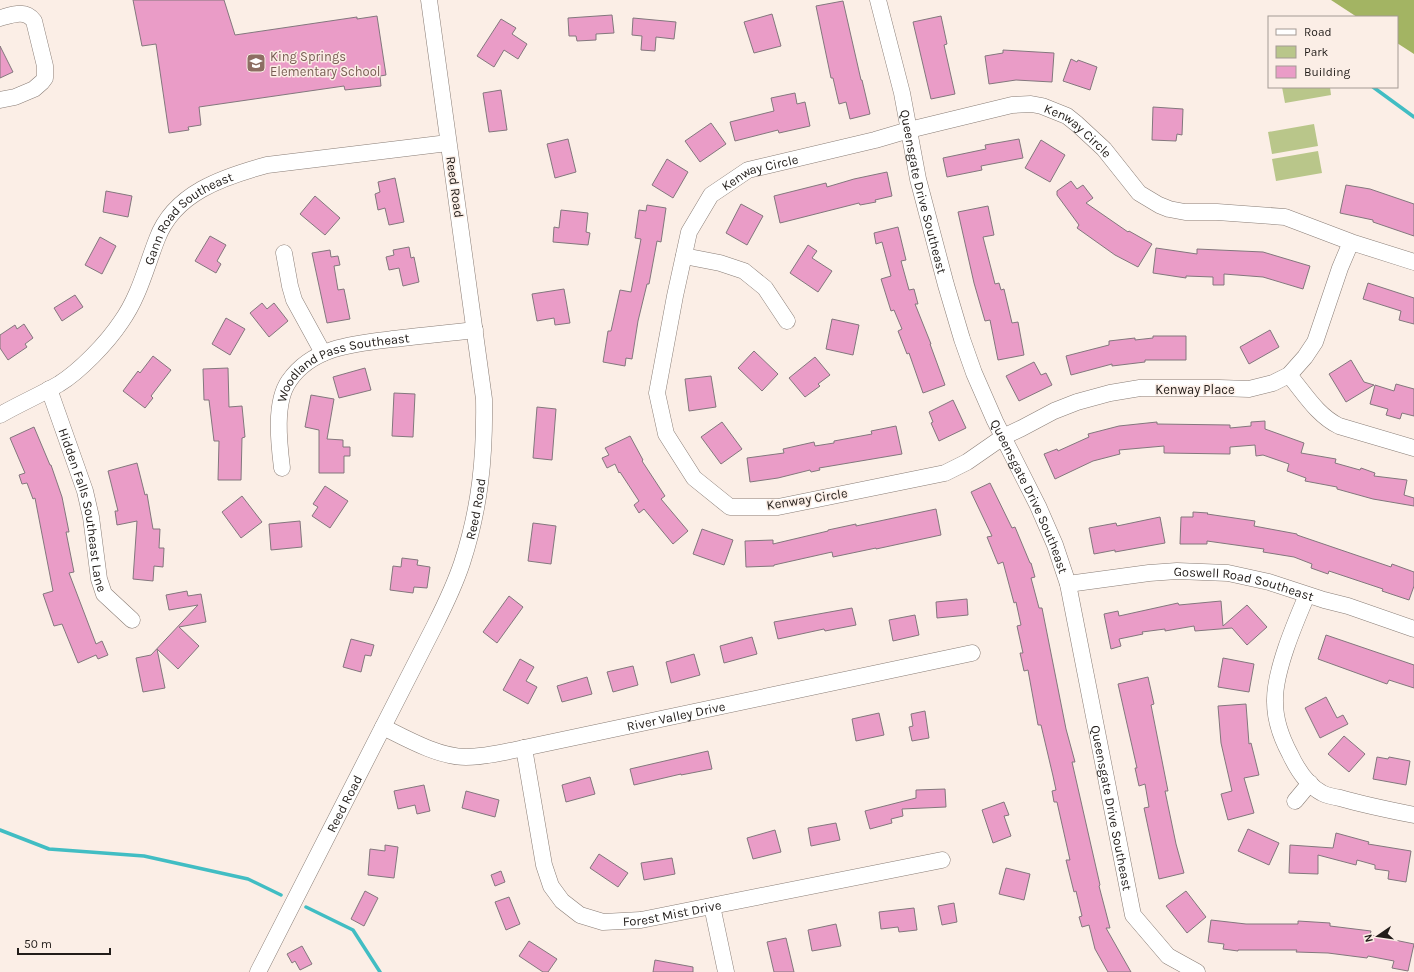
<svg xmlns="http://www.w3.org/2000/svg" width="1414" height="972" font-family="Karla,sans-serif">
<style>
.green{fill:#b9c68a}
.forest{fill:#a3b463}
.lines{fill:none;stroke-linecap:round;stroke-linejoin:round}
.stream{stroke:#41bdc3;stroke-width:3.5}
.building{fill:#ea9cc7;stroke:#83777d}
.minor-casing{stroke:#897d76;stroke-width:17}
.minor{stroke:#fff;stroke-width:16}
.labels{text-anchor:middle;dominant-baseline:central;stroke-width:3;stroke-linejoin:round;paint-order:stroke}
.education-label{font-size:13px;fill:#785e54;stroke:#fbeee6;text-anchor:start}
.street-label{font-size:13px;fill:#221d1a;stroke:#fbeee6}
</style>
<rect width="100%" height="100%" fill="#fbeee6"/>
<path class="green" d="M1282,87H1330L1331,95L1285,103Z
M1314,124L1318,146L1272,154L1268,132Z
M1318,151L1322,173L1276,181L1272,159Z"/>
<path class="forest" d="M1331,0H1414V54L1397,43V17H1357Z"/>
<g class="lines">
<path class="stream" d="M1373,87L1414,117
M0,830L49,849L144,856L248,879L281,895
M306,907L353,930L380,972"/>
</g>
<path class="building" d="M133,0H224L235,35L357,17V19L377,16L386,75L380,76L381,86L345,90L344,86L199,107L201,125L188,127L189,130L169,133L156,44L142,46Z
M843,1L861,80H862L870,114L850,119L846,102L839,104L833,78H831L816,6Z
M772,14L781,46L754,53L744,22Z
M612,15L614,33L596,34V40L577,41L576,36H569L568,18Z
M941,16L947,44L944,45L955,94L931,99L913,22Z
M633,18L676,22L674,39L656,37L655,51L641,50L642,36L632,35Z
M501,19L516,28L512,34L527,44L518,59L504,50L494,67L477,56Z
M0,46L13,72L0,78Z
M1003,50L1054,53L1052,82L1016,80L989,84L985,56L1003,53Z
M1071,59L1077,62L1078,60L1097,67L1090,90L1063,81Z
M501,90L507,130L489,132L483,93Z
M795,93L797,104L805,102L810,126L779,133L778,130L735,141L730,122L774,111L771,98Z
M1153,107L1183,109L1182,135L1177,134L1176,141L1152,140Z
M711,123L726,144L700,162L685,141Z
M568,139L576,172L555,178L547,144Z
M1019,139L1023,158L981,166L982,170L947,177L943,158L986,149L985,145Z
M1041,140L1065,155L1050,182L1025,168Z
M667,159L688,172L673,198L652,185Z
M887,172L892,196L875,200L876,202L860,205L859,203L780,223L774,196L826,183L827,187L854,179Z
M395,178L404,222L389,225L385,208L378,210L375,194L380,192L378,182Z
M1071,181L1077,189L1083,185L1093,198L1086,203L1128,232L1129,231L1152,244L1138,267L1115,255L1077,228L1079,225L1057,195V191Z
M1346,185L1370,189L1414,204V236L1373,222V220L1340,213Z
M106,191L132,196L128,217L103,212Z
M315,196L340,218L325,235L300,214Z
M741,204L763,216L747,245L726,233Z
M647,205L666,208L661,242L657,241L649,284H647L638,321L632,359L626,358L625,366L603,362L608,331H611L620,290L631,292L641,239L635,238L639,210L646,211Z
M988,206L994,235L983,237L995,284L999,283L1001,290L1004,289L1012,323L1018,322L1024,355L998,360L990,320L985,321L974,283L958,212Z
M561,210L588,213L586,232L590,233L588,245L553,242L554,227L559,228Z
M898,227L906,260L901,261L909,290L914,289L918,304H915L931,344H930L945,385L923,393L909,353L907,354L898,331L902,329L894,310L891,311L881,279L891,276L882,242L876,244L874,233Z
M210,236L226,245L217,261L221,264L216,273L195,261Z
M100,237L116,246L102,274L85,265Z
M808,245L817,251L812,258L832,271L818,292L790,273Z
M409,247L411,258L414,257L419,282L403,286L399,268L389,270L386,257L394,255L393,250Z
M1156,248L1197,254V249L1263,252L1310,266L1303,289L1263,277L1224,274V285H1213V277L1186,276V278L1153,273Z
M330,250L331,257L338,256L340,265L334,266L338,290L344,289L350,319L327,323L312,253Z
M1368,283L1414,298V324L1399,320L1401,311L1363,299Z
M564,289L570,323L555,325L554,318L537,321L532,294Z
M75,295L83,307L62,321L54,308Z
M262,303L267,309L274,303L288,321L269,337L250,313Z
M226,318L245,329L230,355L212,344Z
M832,319L859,325L853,355L826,349Z
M24,324L33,338L25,344L27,347L8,360L0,348V335L15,325L17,329Z
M1270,330L1279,347L1249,364L1240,347Z
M1153,336H1186V360H1145V362L1112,366V364L1071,375L1066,356L1109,345V341L1135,338V340L1153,338Z
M754,351L778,374L762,391L738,368Z
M153,356L171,370L151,396L153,398L145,408L123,391L138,371L140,373Z
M815,357L830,375L818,384L820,386L805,397L789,378Z
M1351,360L1364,382L1374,385L1346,402L1329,374Z
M1034,362L1041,375L1046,373L1052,385L1019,401L1006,376Z
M228,368L229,407L242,406L245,437L242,438L241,480H218L219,441H214L209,400H204L203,369Z
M365,368L371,390L339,398L333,377Z
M711,376L716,407L689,411L685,379Z
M1396,384L1414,389V416L1402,413L1400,419L1386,415L1388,409L1370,404L1375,385L1394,391Z
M394,393L415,394L413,437L392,436Z
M311,395L334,399L327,439L343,440V447H350V456H344V473H319V430L305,427Z
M953,400L966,428L939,441L931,423L933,422L929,412Z
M537,407L556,409L552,460L533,458Z
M1265,421V429L1304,443L1301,453L1336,459L1335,463L1360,470L1361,468L1375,473L1374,476L1407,480L1404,495L1414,498V506L1373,499L1337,489V487L1305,481L1306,478L1287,471L1289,464L1263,455L1256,456L1255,445L1230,447V454L1164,453V446L1119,450L1120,454L1093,461L1055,479L1044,454L1057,449L1058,451L1089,437L1088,434L1119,426L1157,422V424L1230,425V428L1251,426V422Z
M722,422L742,449L721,464L701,437Z
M896,426L902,454L819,468L820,470L811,472L810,470L778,478L750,482L747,458L784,453L783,449L814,442L815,446L834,443V441L872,434L871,431Z
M34,427L50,465H51L62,497L69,532H66L74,572L69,573L96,644L102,641L108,655L98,659L96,655L78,663L62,624L54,626L43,594L53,591L35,498L33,499L27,483L22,484L19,475L25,473L10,438Z
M630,436L643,460L642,461L665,496L661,499L688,531L673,544L644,509L639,513L634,505L639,501L620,472L619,473L615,464L607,468L602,458L609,455L605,448Z
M137,463L145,495L147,494L153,529H160L159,548H164L163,567L154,566L153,581L133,579L137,521L117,525L115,511H118L108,471Z
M990,483L1012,528L1015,527L1030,563H1031L1035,577L1031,578L1039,608H1042L1066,729L1075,762H1072L1100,885L1099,886L1110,928H1106L1131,972H1108L1095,949L1089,925L1082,927L1079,917L1082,916L1076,891L1074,892L1066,860H1070L1057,802H1054L1052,791L1056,790L1053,776L1041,725H1038L1028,670L1024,671L1020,653H1023L1017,626L1021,625L1016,602L1014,603L1003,562L998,564L987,537L992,536L971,492Z
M325,486L348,501L330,528L312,516L318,507L313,504Z
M242,496L262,522L241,538L222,512Z
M936,509L941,535L876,549V548L833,557L832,552L774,565V566L746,567L745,541L773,540V544L828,531V530L856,524V526Z
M1193,512L1208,513L1207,514L1255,521L1254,526L1297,534V535L1391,567L1392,564L1414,572V586L1409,600L1382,591L1383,589L1329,571L1328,574L1311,568L1312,564L1294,557L1263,552L1264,549L1207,541V544H1180L1181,517H1193Z
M1160,517L1165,543L1115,552V550L1094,554L1089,528L1116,523L1117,526Z
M300,521L302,547L271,550L269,524Z
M533,523L556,526L551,564L528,561Z
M702,529L733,540L724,565L693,554Z
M402,558L418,560L417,565L430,567L427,588L414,587L413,593L390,590L393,566L401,567Z
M187,591L188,596L201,594L206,622L179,627L199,646L178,669L157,649L165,688L143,692L136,658L151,655L198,605L169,610L166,595Z
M509,596L523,607L497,643L483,632Z
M967,599L968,615L937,618L936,602Z
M1221,601L1223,626L1247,605L1267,627L1247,645L1232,628L1195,631L1194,626L1165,631V629L1142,632L1143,634L1119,639L1121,646L1111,649L1104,614L1118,611L1119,616L1178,603L1179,605Z
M852,608L856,625L825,631L824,629L778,639L774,622Z
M915,615L919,635L893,641L889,620Z
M1326,635L1414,665V688L1389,680L1387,684L1318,659Z
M752,637L757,654L724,663L720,646Z
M351,639L374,645L371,656L365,655L361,672L343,667Z
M694,654L700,675L671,683L666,662Z
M1223,658L1254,664L1249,692L1218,687Z
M520,659L534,667L526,681L537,687L528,704L503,690Z
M633,666L638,685L613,692L607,672Z
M587,677L592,694L562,702L557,686Z
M1148,677L1154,704L1151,705L1168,791H1165L1176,844L1184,873L1159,879L1144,808L1149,807L1145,784L1139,786L1135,768H1137L1118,684Z
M1326,697L1337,718L1343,715L1348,724L1320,738L1305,708Z
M1246,704L1249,744L1251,743L1259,775L1244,778L1254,813L1228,820L1221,794L1232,791L1221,743L1218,706Z
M925,711L929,738L912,741L909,727L913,726L911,714Z
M879,713L884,735L856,741L852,719Z
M1344,736L1365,754L1349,772L1328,754Z
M708,751L712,769L681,775V774L634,785L630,769Z
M1377,757L1388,759L1389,757L1410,761L1406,785L1373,779Z
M590,777L595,794L566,802L562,785Z
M424,785L430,811L417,814L415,805L398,809L394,791Z
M945,789L946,807L902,809L903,816L891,819L892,823L870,829L865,811L916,798V790Z
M466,791L499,800L495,817L462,808Z
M1004,802L1009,815L1004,816L1011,836L993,843L982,810Z
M836,823L840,840L811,846L808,828Z
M1248,829L1279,843L1269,865L1238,851Z
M775,830L781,852L753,859L747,838Z
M1336,833L1369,842L1368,844L1411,851L1406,882L1388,879L1389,871L1375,869V865L1357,860L1356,865L1318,855V874L1289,873L1290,845L1333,848Z
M385,845L398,847L394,878L368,875L370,849L385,851Z
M599,854L628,873L618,887L590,868Z
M672,858L675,874L644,880L641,863Z
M1006,868L1030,874L1024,900L999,894Z
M501,871L505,882L495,886L491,875Z
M365,891L378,898L364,926L351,919Z
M1186,891L1206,917L1187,933L1166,906Z
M509,897L520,924L506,930L495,902Z
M954,903L957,922L942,925L938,906Z
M914,908L917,930L899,932L898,927L881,929L879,912Z
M1211,920L1246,924H1298V921L1330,923V926L1371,931L1370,935L1414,944L1408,971L1392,968L1394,961L1368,956L1367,958L1328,953L1296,952L1297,950H1238V951L1223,949L1224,944L1208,942Z
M836,924L841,946L812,951L808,930Z
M786,938L794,972H774L767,942Z
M529,941L557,959L548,972H543L519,956Z
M302,946L312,964L300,970L295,961L292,963L287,954Z
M655,960L693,967V972H653Z"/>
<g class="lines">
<defs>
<g id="minor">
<path id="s1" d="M878,0L902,93L918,179L946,285L962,339L974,373L995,421L1038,506L1055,545L1068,584L1133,915L1168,956L1197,972"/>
<path d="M0,18C12,15 25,9 34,21L45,66V78L42,82L34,89L15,97L0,100"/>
<path id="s2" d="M1351,242L1340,268L1315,342L1305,357L1289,375L1273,383L1249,389L1219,388H1140L1110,393L1077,402L1054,411L1022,428L1003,437L967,462L945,473L778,507H730L694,478L666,434L657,393L675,296L689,232L711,195L748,170L875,140L909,130L1012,105L1031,104L1042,106L1067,116L1077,124L1104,149L1139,193L1159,205L1169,209L1185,212H1217L1285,217L1351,242L1414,262"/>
<path d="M284,253L290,286L294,300L323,353"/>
<path d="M684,256L720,263L744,271L765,288L787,321"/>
<path d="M1289,375C1305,394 1317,415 1339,426L1414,448"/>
<path id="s3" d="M49,389L85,491L91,517L99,579L104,594L132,620"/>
<path id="s4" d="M0,415C19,404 40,395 59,384C80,371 107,343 121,322C139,297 146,267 157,239C174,193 223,177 267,165L448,143"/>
<path id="s5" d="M282,468C279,444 274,402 289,381C314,344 362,343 402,338C426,335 451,333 475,330"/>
<path id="s6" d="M1068,584L1149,573L1177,571L1228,573L1269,582L1324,600L1348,606L1414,629"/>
<path d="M1307,595C1295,623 1274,672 1275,702C1275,719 1282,739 1290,754C1297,769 1307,785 1322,793C1328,796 1334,797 1340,798C1364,805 1389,810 1414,815"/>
<path id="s7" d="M383,727C407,739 439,757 466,757C485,757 505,752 524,748L972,653"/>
<path id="s8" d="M524,748L544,865L551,886L562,901L580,915L603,922L641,920L942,860"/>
<path d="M1295,801L1310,783"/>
<path d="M712,906L726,972"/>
<path id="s9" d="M258,972L435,625C445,605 455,584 462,563C480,508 485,457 484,399L429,0"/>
</g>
</defs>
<use href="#minor" class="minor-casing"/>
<use href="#minor" class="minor"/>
</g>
<defs>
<symbol id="school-square" viewBox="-11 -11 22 22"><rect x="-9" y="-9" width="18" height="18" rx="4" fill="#8d6e63" stroke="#fbeee6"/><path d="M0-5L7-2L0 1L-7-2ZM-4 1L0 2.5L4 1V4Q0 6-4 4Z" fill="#fff"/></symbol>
</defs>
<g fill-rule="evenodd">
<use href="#school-square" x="245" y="52" width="22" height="22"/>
</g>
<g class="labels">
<g class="education-label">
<text x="270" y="56">King Springs<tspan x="270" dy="15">Elementary School</tspan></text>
</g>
<g class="street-label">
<text stroke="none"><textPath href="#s2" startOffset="1472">Kenway Circle</textPath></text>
<text stroke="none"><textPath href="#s2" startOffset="1136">Kenway Circle</textPath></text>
<text transform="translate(455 187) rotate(82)">Reed Road</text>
<text stroke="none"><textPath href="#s1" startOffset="197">Queensgate Drive Southeast</textPath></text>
<text stroke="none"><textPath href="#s4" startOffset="283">Gann Road Southeast</textPath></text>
<text stroke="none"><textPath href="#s5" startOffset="144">Woodland Pass Southeast</textPath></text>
<text x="1195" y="389">Kenway Place</text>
<text stroke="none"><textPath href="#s1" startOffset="521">Queensgate Drive Southeast</textPath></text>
<text transform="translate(807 499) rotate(-9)">Kenway Circle</text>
<text stroke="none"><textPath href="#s3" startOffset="126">Hidden Falls Southeast Lane</textPath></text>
<text stroke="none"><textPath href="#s9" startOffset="513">Reed Road</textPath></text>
<text stroke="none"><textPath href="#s6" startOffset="178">Goswell Road Southeast</textPath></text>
<text stroke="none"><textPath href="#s7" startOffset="303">River Valley Drive</textPath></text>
<text stroke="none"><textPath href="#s9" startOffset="189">Reed Road</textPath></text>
<text stroke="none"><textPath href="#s1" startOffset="845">Queensgate Drive Southeast</textPath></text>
<text stroke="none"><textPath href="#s8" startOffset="276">Forest Mist Drive</textPath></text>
</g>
</g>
<rect x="1268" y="16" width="130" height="72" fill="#fbeee6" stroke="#a49a94"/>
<rect x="1276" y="29" width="20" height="6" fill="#ffffff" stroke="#a49a94"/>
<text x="1304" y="36" font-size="12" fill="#221d1a">Road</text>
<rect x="1276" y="46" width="20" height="12" fill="#b9c68a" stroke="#a49a94"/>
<text x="1304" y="56" font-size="12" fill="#221d1a">Park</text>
<rect x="1276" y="66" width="20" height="12" fill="#ea9cc7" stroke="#a49a94"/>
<text x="1304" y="76" font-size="12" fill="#221d1a">Building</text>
<g transform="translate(1378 936) rotate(257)" stroke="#fbeee6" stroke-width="3" paint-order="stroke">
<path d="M0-3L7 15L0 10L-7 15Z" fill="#221d1a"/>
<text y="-6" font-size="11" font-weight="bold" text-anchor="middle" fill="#221d1a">N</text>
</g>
<path d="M18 948v6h92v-6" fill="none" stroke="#221d1a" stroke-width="2"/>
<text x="24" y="948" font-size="12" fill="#221d1a" stroke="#fbeee6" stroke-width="3" paint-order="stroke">50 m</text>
</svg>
